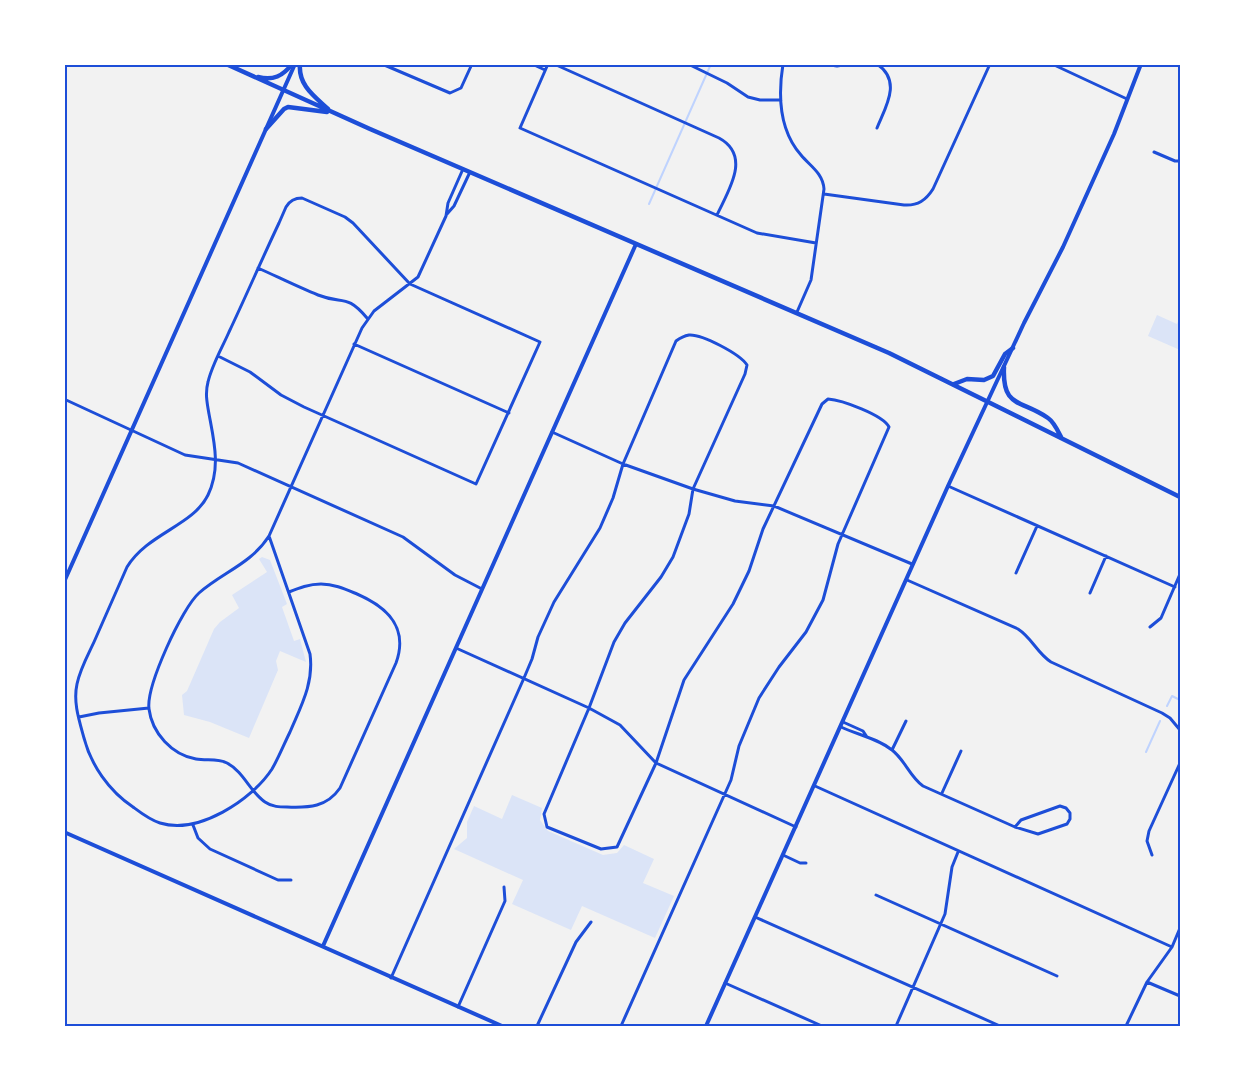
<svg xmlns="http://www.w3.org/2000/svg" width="1245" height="1091" font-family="Cabin,sans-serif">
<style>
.green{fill:#dbe4f7}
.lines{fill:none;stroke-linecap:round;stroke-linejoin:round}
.stream{stroke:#bfd3fe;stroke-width:2}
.minor{stroke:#1d4ed8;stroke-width:3}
.tertiary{stroke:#1d4ed8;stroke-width:4}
.secondary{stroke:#1d4ed8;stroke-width:4}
.primary{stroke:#1d4ed8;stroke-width:4.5}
.neatline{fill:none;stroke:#1d4ed8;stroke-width:2}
</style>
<rect width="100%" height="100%" fill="#f2f2f2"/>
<path class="green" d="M1157,315L1177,324L1180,316V350L1148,336Z
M262,557L270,560L287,604L282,607L294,641L300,639L306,662L280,651L276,661L278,670L249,738L210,722L184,715L182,695L187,691L214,629L220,622L239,608L232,595L267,572L259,559Z
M512,795L542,808L540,820L548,831L603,855L617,853L624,845L654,859L643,883L674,896L655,938L582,906L571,930L512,904L523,880L454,849L467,838V822L474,806L502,819Z"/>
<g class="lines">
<path class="stream" d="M649,204L711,64
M1167,706L1172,696L1180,700
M1146,752L1160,721"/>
<path class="minor" d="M382,64L450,93L461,88L472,64
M532,64L545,70
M548,64L520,128L757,233L816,243
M554,64L719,138C752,156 728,191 717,215
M688,64L727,83L748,97L760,100H781
M783,64C778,95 779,130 801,155C810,166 823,173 824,189L811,280L797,312
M823,64L837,66L850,64
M1052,64L1127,99
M877,128C886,106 902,81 877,64
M1154,152L1175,161H1180
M824,194L904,205C918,206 926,200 933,189L990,64
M447,214L454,206L470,172
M258,268C278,277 298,287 318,295C343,305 346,293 367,318
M354,344L509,413
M218,356L250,372L281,395L304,407L476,484L540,342L410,284L353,223L345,217L302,198C295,198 290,200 286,207L279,223C262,259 246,296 229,332C222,348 212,365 208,382C205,393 207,403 209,414C214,441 221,468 208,495C193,526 148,533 127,567C116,592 105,617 94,642C88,655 80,669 77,684C73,702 79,720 84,738C91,765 109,791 133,807C141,813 150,820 160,823C198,835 252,800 272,769C279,757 284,744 290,732C301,706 314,683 310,654L269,536
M64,399L185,455L238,463L403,537L455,575L482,589
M552,432L623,464L693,489L735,501L774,506L912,564
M948,486L1175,587
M1016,573L1037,526
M907,580L1018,629C1032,638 1037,653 1051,662L1162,713L1170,718L1180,730
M289,592C299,588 309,584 321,584C334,584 345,589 357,594C387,607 409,627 396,663L340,788C327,807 309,808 287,807C280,807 272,807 265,802C250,792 244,772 227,763C218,758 206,761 196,759C172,755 152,733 149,709C146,686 182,608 199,593C223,572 251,564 269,536L362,328L374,311L418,277L446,216L448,203L463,169
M1090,593L1106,556
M1150,627L1161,618L1180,574
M456,648L589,708L620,725L656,763L796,827
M79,717L99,713L149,708
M843,722L863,731L867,737
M841,727C858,735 877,738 892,750C905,760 910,777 923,786L1015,827L1038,834L1067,824L1070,819V813L1066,808L1060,806L1021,820L1015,827
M892,750L906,721
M815,786L1172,947
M942,793L961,751
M193,825L198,838L210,849L278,880H291
M783,855L800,863H806
M1152,855L1147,841L1149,831L1180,763
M876,895L1057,976
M755,917L1000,1026
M391,978L524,678L532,659L538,637L554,602L600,528L613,498L623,464L676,341C680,338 683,336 689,335C702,334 740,354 747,365L745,374L693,489L689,514L673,557L661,577L625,623L614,642L589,708L544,814L547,827L601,849L617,847L656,763L684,680L733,604L749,571L763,529L822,404L828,399C842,400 883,415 889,427L838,544L823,600L806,632L779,667L759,698L739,746L731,780L621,1026
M1147,982L1180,996
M725,983L822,1026
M458,1007L505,901L504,887
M537,1026L576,942L591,922
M896,1026L945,914L952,867L958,852
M1126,1026L1147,982L1172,947L1180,928"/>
<path class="tertiary" d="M64,582L295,64
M64,832L502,1026
M323,946L636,244"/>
<path class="secondary" d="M706,1026L948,486L1024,323L1063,247L1114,134L1141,64"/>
<path class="primary" d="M226,64L370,129L889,353L1180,497
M300,64C298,85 314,96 328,109
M258,77C273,81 283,76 292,64
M266,129L284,109L288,107L327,112
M1004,367C1002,409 1021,399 1048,418C1054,422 1058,431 1061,437
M954,384L967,379L984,380L993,376L1005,354L1013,348"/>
</g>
<rect width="1245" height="1091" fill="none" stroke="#ffffff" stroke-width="132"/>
<rect x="66" y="66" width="1113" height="959" class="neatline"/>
</svg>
